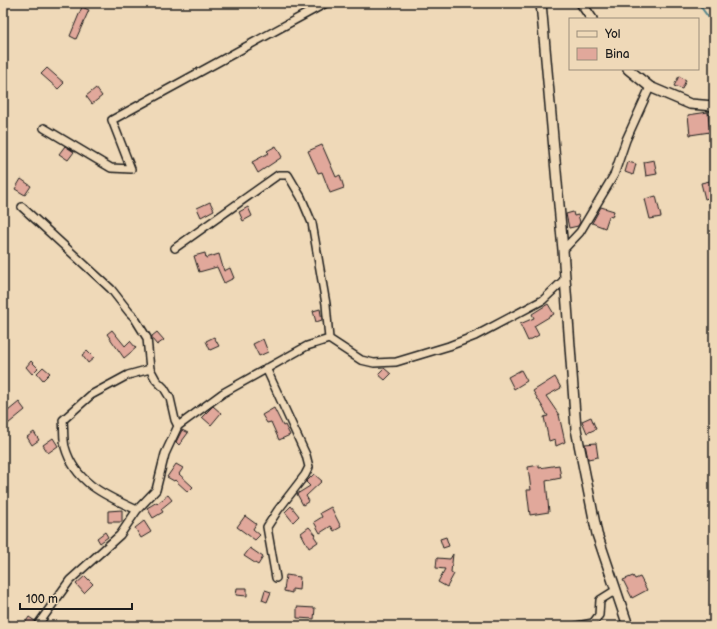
<svg xmlns="http://www.w3.org/2000/svg" width="717" height="629" font-family="'Balsamiq Sans',sans-serif">
<style>
.lines{fill:none;stroke-linecap:round;stroke-linejoin:round}
.stream{stroke:#56868c;stroke-width:2}
.building{fill:#e1a89b;stroke:#1c1c1c}
.minor-casing{stroke:#1c1c1c;stroke-width:10}
.tertiary-casing{stroke:#1c1c1c;stroke-width:12}
.minor{stroke:#efd9b8;stroke-width:7}
.tertiary{stroke:#efd9b8;stroke-width:9}
</style>
<rect width="100%" height="100%" fill="#efd9b8"/>
<filter id="ink" filterUnits="userSpaceOnUse"><feTurbulence type="fractalNoise" baseFrequency=".025" numOctaves="2"/><feDisplacementMap in="SourceGraphic" scale="8" xChannelSelector="R" yChannelSelector="G"/><feConvolveMatrix kernelMatrix="1 2 1 2 8 2 1 2 1" color-interpolation-filters="sRGB"/></filter>
<g filter="url(#ink)">
<g class="lines">
<path class="stream" d="M698,3L714,25"/>
</g>
<path class="building" d="M82,7L89,10L76,39L70,36Z
M47,68L64,83L58,89L41,74Z
M679,76L686,80L682,89L674,86Z
M96,88L102,96L92,104L86,96Z
M708,112L710,132L690,135L688,115Z
M322,145L336,177L340,175L344,188L330,193L322,172L318,173L308,151Z
M65,146L74,152L68,160L59,154Z
M276,146L282,157L258,173L252,162L269,153L267,151Z
M654,160L657,174L646,176L644,162Z
M628,162L636,164L633,175L625,172Z
M21,179L31,186L25,195L15,189Z
M714,180V196L705,199L701,183Z
M656,196L661,217L650,219L645,199Z
M210,202L214,210L201,217L197,208Z
M248,207L252,216L243,221L239,212Z
M601,207L614,211L612,217L609,216L605,228L592,223Z
M573,212L574,216L578,215L580,222L578,226L569,228L566,214Z
M205,253L206,258L219,254L224,271L230,268L234,278L224,283L217,267L199,272L194,256Z
M548,304L554,314L534,326L539,335L528,341L520,324L534,318L532,314Z
M320,309L322,320L316,322L313,311Z
M112,330L125,346L130,341L136,348L124,358L107,334Z
M157,332L164,340L157,345L152,339V336Z
M214,337L219,346L210,350L206,341Z
M263,339L268,352L259,356L253,344Z
M87,351L94,358L88,363L82,355Z
M31,361L38,368L32,374L26,367Z
M43,367L50,373L43,380L37,373Z
M384,368L391,374L385,380L378,374Z
M521,370L527,381L514,389L508,377Z
M555,377L561,388L546,396L559,415L565,442L556,446L555,439L549,441L544,417L548,416L533,391Z
M19,402L25,410L3,428V415Z
M213,406L221,413L211,425L202,417Z
M274,408L283,426L285,425L290,435L279,440L271,422L267,423L262,415Z
M591,417L596,429L587,433L582,421Z
M182,430L188,433L179,445L176,442Z
M34,432L39,440L32,445L27,437Z
M53,438L58,446L48,453L43,445Z
M596,443L598,457L588,459L585,444Z
M176,464L183,468L179,474L193,487L188,492L175,480L174,481L167,477Z
M539,465V468L559,465L561,478L546,481L549,512L530,515L527,490H531L528,467Z
M314,474L322,481L306,496L309,501L303,505L297,494L310,486L306,482Z
M168,495L172,500L161,509L163,512L153,518L147,508L157,502L158,503Z
M291,506L299,516L293,522L285,512Z
M331,507L341,527L334,531L331,526L320,533L314,522L322,517L320,513Z
M122,510V522H108V511Z
M245,516L256,524L253,529L260,535L255,540L237,527Z
M144,521L151,532L141,538L135,528Z
M309,527L316,535L314,536L318,542L309,548L301,533Z
M105,532L108,537L100,543L97,538Z
M446,537L449,546L443,548L440,539Z
M250,548L263,557L258,565L244,556Z
M453,554L451,572L454,574L447,587L438,582L445,569L436,568L437,558L450,559Z
M286,575L300,577L299,590L292,589V593L284,591Z
M85,576L93,584L84,593L76,584Z
M633,576L635,579L640,577L647,590L632,598L623,580Z
M237,588H247V596L236,595Z
M265,590L271,592L267,602L262,600Z
M297,607L315,608L314,619L297,618Z
M29,617L35,621L32,626H23Z"/>
<g class="lines">
<defs>
<path id="minor" d="M44,128L111,168L131,169L112,120L326,3
M22,207L111,289L129,312L134,317L147,338L150,369L156,380L164,388L170,398L175,420L178,426
M175,248L278,175H288L301,197L312,223L326,304L329,339
M563,250L580,232L614,175L626,140L650,87
M329,339L361,360L374,363L396,362L449,346L475,336L543,300L565,279
M266,368L306,455L309,467L305,475L278,510L267,527L276,578
M137,510C106,496 75,483 65,447C63,439 64,428 63,420L91,395L128,375L150,369
M37,626L70,580L120,535L137,510L156,490L165,454L178,426L223,393L307,346L329,339
M577,626L593,623L599,615L600,600L616,590"/>
<path id="tertiary" d="M541,3L563,250L576,429L597,534L628,626
M581,3L592,19
M628,69L650,87L690,104L714,106"/>
</defs>
<use href="#minor" class="minor-casing"/>
<use href="#tertiary" class="tertiary-casing"/>
<use href="#minor" class="minor"/>
<use href="#tertiary" class="tertiary"/>
</g>
</g>
<rect width="717" height="629" fill="none" stroke="#efd9b8" stroke-width="16"/>
<rect x="8" y="8" width="701" height="613" fill="none" stroke="#1c1c1c" stroke-width="1.5" filter="url(#ink)"/>
<rect x="569" y="18" width="130" height="52" fill="#efd9b8" stroke="#9b8d7a"/>
<rect x="577" y="31" width="20" height="6" fill="#efd9b8" stroke="#9b8d7a"/>
<text x="605" y="38" font-size="12" fill="#1c1c1c">Yol</text>
<rect x="577" y="48" width="20" height="12" fill="#e1a89b" stroke="#9b8d7a"/>
<text x="605" y="58" font-size="12" fill="#1c1c1c">Bina</text>
<path d="M20 603v6h112v-6" fill="none" stroke="#1c1c1c" stroke-width="2"/>
<text x="26" y="603" font-size="12" fill="#1c1c1c" stroke="#efd9b8" stroke-width="3" paint-order="stroke">100 m</text>
</svg>
